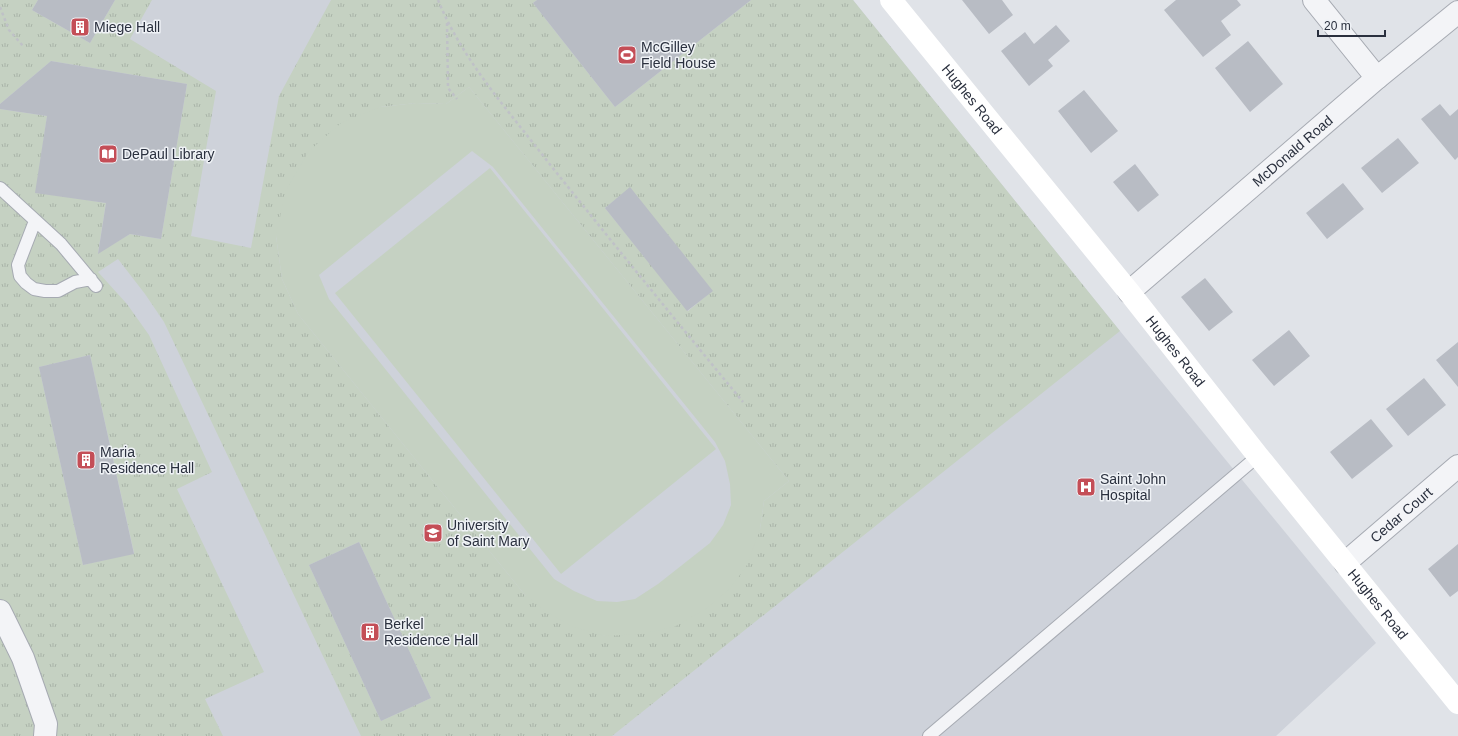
<svg xmlns="http://www.w3.org/2000/svg" width="1458" height="736" font-family="Helvetica,sans-serif">
<style>
.built{fill:#ced2da}
.grass{fill:url(#grass-tufts);fill-rule:evenodd}
.pitch{fill:#c5d1c2;fill-rule:evenodd}
.building{fill:#b8bcc4}
.lines{fill:none;stroke-linecap:round;stroke-linejoin:round}
.lane-casing{stroke:#a6aab2;stroke-width:14}
.street-casing{stroke:#a6aab2;stroke-width:24}
.path{stroke:#bfc1c7;stroke-width:2.5;stroke-dasharray:3 3;stroke-linecap:butt}
.lane{stroke:#f3f4f7;stroke-width:12}
.street{stroke:#f3f4f7;stroke-width:22}
.secondary{stroke:#fff;stroke-width:22}
.labels{text-anchor:middle;dominant-baseline:central;stroke-width:3;stroke-linejoin:round;paint-order:stroke}
.poi-label{font-size:14px;fill:#2a303e;stroke:#eff2f6;text-anchor:start}
.street-label{font-size:14px;fill:#2a303e;stroke:#eff2f6}
</style>
<defs>
<pattern id="grass-tufts" width="24" height="20" patternUnits="userSpaceOnUse"><rect width="24" height="20" fill="#c5d1c2"/><path d="M3 7l-1-3M5 7V3M7 7l1-3M15 17l-1-3M17 17v-4M19 17l1-3" fill="none" stroke="#a9b4a8"/></pattern>
</defs>
<rect width="100%" height="100%" fill="#e0e3e8"/>
<path class="built" d="M0,0H853L1120,331L1376,643L1276,736H0Z"/>
<path class="grass" d="M0,0H38L32,10L90,43L115,0H152L130,39L216,91L191,236L251,248L279,96L331,0H537L533,3L615,107L751,0H853L1120,331L612,736H361L164,322L145,294L118,259L98,272L127,304L149,335L212,472L177,489L264,672L205,699L223,736H0V109L47,116L36,192L106,203L98,253L130,234L161,239L187,84L51,61L0,104ZM469,87L789,481L764,501L760,529L605,636L525,595L298,314L282,279L276,236L380,107L416,103L446,104ZM630,188L712,291L688,311L605,208ZM90,355L134,553L83,565L39,367ZM359,542L431,698L381,721L309,565Z"/>
<path class="pitch" d="M469,87L789,481L764,501L760,529L747,565L730,589L704,610L674,627L641,634L605,636L571,626L547,612L525,595L298,314L282,279L276,236L286,190L309,151L341,123L380,107L416,103L446,104ZM472,151L493,167L715,442L725,461L730,484L731,505L723,525L710,543L658,584L635,599L617,602L597,601L574,591L554,579L329,299L319,275Z
M490,168L716,449L561,574L335,293Z"/>
<path class="building" d="M38,0H115L90,43L32,10Z
M537,0H751L615,107L533,3Z
M962,0H1002L1013,15L989,34Z
M1176,0H1237L1241,5L1221,21L1231,35L1203,57L1164,10Z
M1056,25L1070,41L1048,60L1053,66L1029,86L1001,51L1025,32L1034,44Z
M1248,41L1283,84L1250,112L1215,68Z
M51,61L187,84L161,239L130,234L98,254L106,203L35,193L47,116L0,109V104Z
M1084,90L1118,131L1091,153L1058,111Z
M1440,104L1450,116L1458,109V157L1455,160L1421,119Z
M1398,138L1419,163L1382,193L1361,168Z
M1135,164L1159,195L1138,212L1113,182Z
M1343,183L1364,209L1327,239L1306,213Z
M630,187L713,291L687,311L605,208Z
M1205,278L1233,312L1209,331L1181,297Z
M1289,330L1310,356L1274,386L1252,360Z
M1458,342V387L1436,360Z
M90,355L134,554L83,565L39,367Z
M1424,378L1446,405L1408,436L1386,409Z
M1371,419L1393,446L1352,479L1330,452Z
M359,542L431,698L381,721L309,565Z
M1458,544V591L1450,597L1428,569Z"/>
<g class="lines">
<defs>
<path id="lane" d="M0,188L61,244L96,286
M35,221L18,265L20,276L26,283L34,289L45,291H58L75,282L91,279
M929,736L1258,456"/>
<g id="street">
<path d="M1314,0L1377,78"/>
<path id="s1" d="M1129,292L1377,78L1458,12"/>
<path id="s2" d="M1345,563L1458,466"/>
<path d="M0,611L23,658L46,724L45,736"/>
</g>
</defs>
<use href="#lane" class="lane-casing"/>
<use href="#street" class="street-casing"/>
<path class="path" d="M438,0C463,61 508,110 548,162C612,242 677,322 743,402
M0,7L9,30L23,46
M447,23L448,88L457,99"/>
<use href="#lane" class="lane"/>
<use href="#street" class="street"/>
<path class="secondary" id="s3" d="M891,0L1129,292L1258,456L1458,703"/>
</g>
<defs>
<symbol id="building-square" viewBox="-11 -11 22 22"><rect x="-9" y="-9" width="18" height="18" rx="4" fill="#c44e57" stroke="#eff2f6"/><path d="M-4-6H4V6H1V3H-1V6H-4ZM-2.5-4.3h1.7v1.8h-1.7ZM.8-4.3h1.7v1.8H.8ZM-2.5-1h1.7V.8h-1.7ZM.8-1h1.7V.8H.8Z" fill="#fff"/></symbol>
<symbol id="stadium-square" viewBox="-11 -11 22 22"><rect x="-9" y="-9" width="18" height="18" rx="4" fill="#c44e57" stroke="#eff2f6"/><path d="M0-5a6.5 5 0 1 0 0 10a6.5 5 0 1 0 0-10ZM-3.5-1.8h7v3.6h-7Z" fill="#fff"/></symbol>
<symbol id="library-square" viewBox="-11 -11 22 22"><rect x="-9" y="-9" width="18" height="18" rx="4" fill="#c44e57" stroke="#eff2f6"/><path d="M-6-4Q-3-5.5-.7-3.5V5Q-3 3-6 4ZM6-4Q3-5.5 .7-3.5V5Q3 3 6 4Z" fill="#fff"/></symbol>
<symbol id="hospital-square" viewBox="-11 -11 22 22"><rect x="-9" y="-9" width="18" height="18" rx="4" fill="#c44e57" stroke="#eff2f6"/><path d="M-5-5h3v3.5h4V-5h3V5h-3V1.5h-4V5h-3Z" fill="#fff"/></symbol>
<symbol id="university-square" viewBox="-11 -11 22 22"><rect x="-9" y="-9" width="18" height="18" rx="4" fill="#c44e57" stroke="#eff2f6"/><path d="M0-5L7-2L0 1L-7-2ZM-4 1L0 2.5L4 1V4Q0 6-4 4Z" fill="#fff"/></symbol>
</defs>
<g fill-rule="evenodd">
<use href="#building-square" x="69" y="16" width="22" height="22"/>
<use href="#stadium-square" x="616" y="44" width="22" height="22"/>
<use href="#library-square" x="97" y="143" width="22" height="22"/>
<use href="#building-square" x="75" y="449" width="22" height="22"/>
<use href="#hospital-square" x="1075" y="476" width="22" height="22"/>
<use href="#university-square" x="422" y="522" width="22" height="22"/>
<use href="#building-square" x="359" y="621" width="22" height="22"/>
</g>
<g class="labels">
<g class="poi-label">
<text x="94" y="27">Miege Hall</text>
<text x="641" y="47">McGilley<tspan x="641" dy="16">Field House</tspan></text>
<text x="122" y="154">DePaul Library</text>
<text x="100" y="452">Maria<tspan x="100" dy="16">Residence Hall</tspan></text>
<text x="1100" y="479">Saint John<tspan x="1100" dy="16">Hospital</tspan></text>
<text x="447" y="525">University<tspan x="447" dy="16">of Saint Mary</tspan></text>
<text x="384" y="624">Berkel<tspan x="384" dy="16">Residence Hall</tspan></text>
</g>
<g class="street-label">
<text stroke="none"><textPath href="#s3" startOffset="128">Hughes Road</textPath></text>
<text stroke="none"><textPath href="#s1" startOffset="216">McDonald Road</textPath></text>
<text stroke="none"><textPath href="#s3" startOffset="452">Hughes Road</textPath></text>
<text stroke="none"><textPath href="#s2" startOffset="74">Cedar Court</textPath></text>
<text stroke="none"><textPath href="#s3" startOffset="776">Hughes Road</textPath></text>
</g>
</g>
<path d="M1318 30v6h67v-6" fill="none" stroke="#2a303e" stroke-width="2"/>
<text x="1324" y="30" font-size="12" fill="#2a303e" stroke="#eff2f6" stroke-width="3" paint-order="stroke">20 m</text>
</svg>
